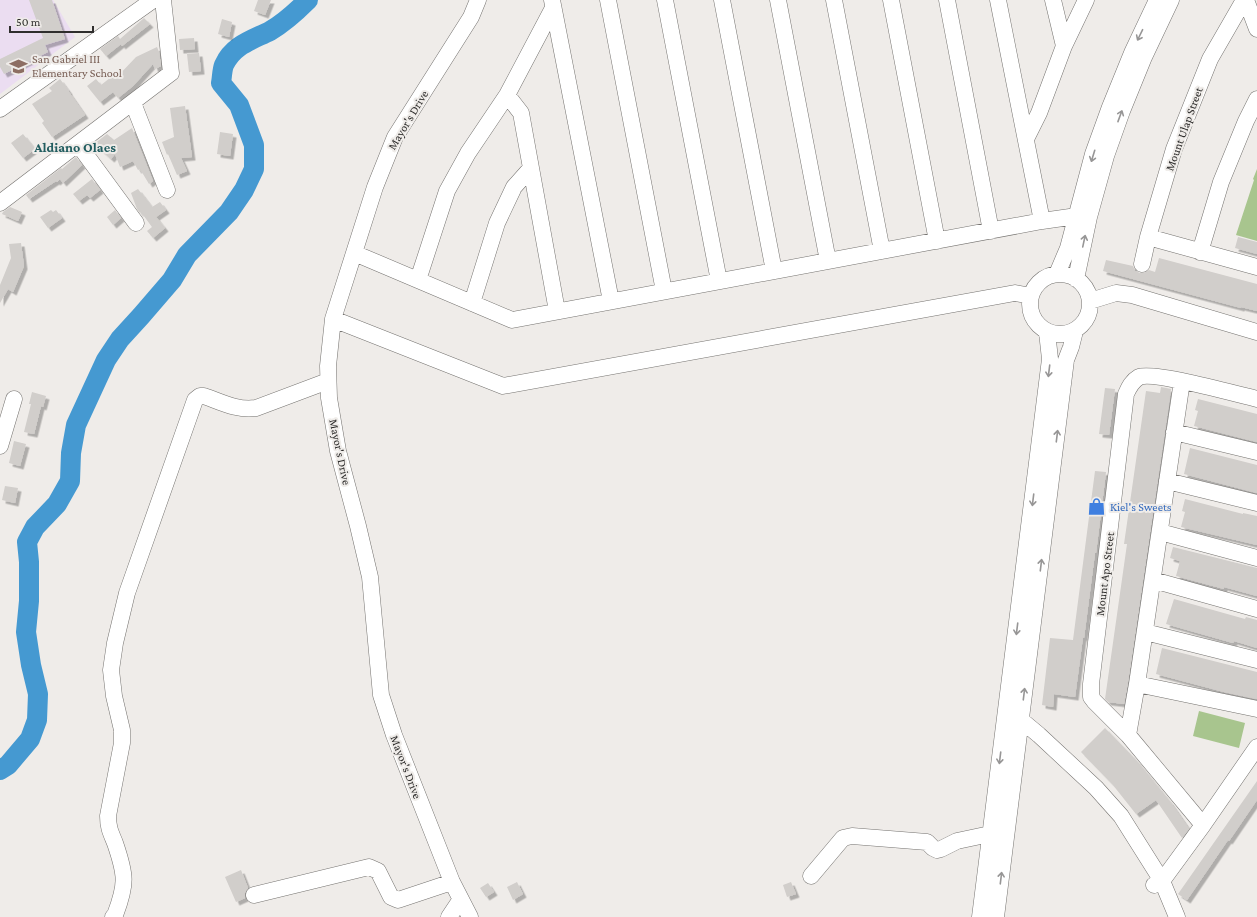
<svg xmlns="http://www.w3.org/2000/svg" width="1257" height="917" font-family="'Crimson Pro',serif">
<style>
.education{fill:#ebddf1}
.green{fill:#a8c58e}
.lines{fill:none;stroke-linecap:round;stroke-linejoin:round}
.river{stroke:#4599d1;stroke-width:20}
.building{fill:#d1cecb;filter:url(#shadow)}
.minor-casing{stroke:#757370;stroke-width:17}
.minor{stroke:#fff;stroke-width:16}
.oneway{stroke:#979696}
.labels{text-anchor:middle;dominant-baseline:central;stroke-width:4;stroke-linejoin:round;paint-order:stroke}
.education-label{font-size:12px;fill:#785e54;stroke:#efece9;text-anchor:start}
.street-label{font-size:12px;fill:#2f2e2d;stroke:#efece9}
.shop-label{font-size:12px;fill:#366cbe;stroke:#efece9;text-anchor:start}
.quarter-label{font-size:14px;font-weight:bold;fill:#225d60;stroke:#efece9}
</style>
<defs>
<filter id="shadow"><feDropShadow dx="3.5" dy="3.5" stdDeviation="0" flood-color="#0004"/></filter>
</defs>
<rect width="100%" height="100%" fill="#efece9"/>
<path class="education" d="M0,0H53L75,37L0,94Z"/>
<path class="green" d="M1257,169V241L1236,235L1254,180L1253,179Z
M1199,711L1245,723L1239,748L1193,736Z"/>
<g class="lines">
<path class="river" d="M0,770L8,765L30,739L37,720L38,694L31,665L26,632L29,601V562L27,542L35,527L57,504L70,481L71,453L76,425L106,360L120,339L141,316L172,280L187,255L229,212L244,190L254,169V145L239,105L221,83C222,78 222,70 224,65C233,45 252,40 270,31C284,23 297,11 308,0"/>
</g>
<path class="building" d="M29,0H52L65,39L45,45L48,52L4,74L0,67V59L43,38Z
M258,0H271L265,15L254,11Z
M144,18L150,24L122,46L121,44L106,56L100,49L118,36L120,39Z
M222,19L232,22L229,37L218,34Z
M194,38L195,49L180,50L179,39Z
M157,47L159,52L161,66L155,69L153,64L133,86L118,98L113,92L100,102L87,86L96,79L101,85L115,74L117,77L136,57Z
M199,53L201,71L189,72L187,54Z
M60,79L69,91V92L85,115L52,137L42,123L44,121L32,104L52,91L49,88Z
M185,106L192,157L181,158L187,171L177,175L168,154L167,155L162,142L174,137L170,108Z
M132,128L153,181L149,184L140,169L138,170L133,161L120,167L115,154L111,159L94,144L107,134L114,140Z
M220,132L233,134L230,156L217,154Z
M23,134L35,149L23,158L11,143Z
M76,157L82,165L63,183L60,179L57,182L56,181L29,199L26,195L61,168L62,169Z
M92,179L100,190L90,198L87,195L79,201L73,194Z
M138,189L152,207L160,202L166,210L156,217L165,228L153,238L147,231L152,227L141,212L140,213L137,209L131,193Z
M10,207L22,212L18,221L2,214L3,212Z
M51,210L53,212L56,210L62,218L48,228L40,217Z
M115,210L121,218L113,225L107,217Z
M1238,237L1257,242V254L1235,248Z
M21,243L24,266L13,292L8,289L0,303V285L11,258L9,244Z
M1159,258L1257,284V311L1241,307V308L1103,271L1106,260L1133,266L1135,271L1140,273H1144L1149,270L1155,272Z
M1161,387L1171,389L1128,682L1124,704L1108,702L1105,699L1127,544H1124L1146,391L1160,393Z
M1105,388L1115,389L1109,435L1099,434Z
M32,392L46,396L43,407L41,406L34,434L24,432L31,404H29Z
M1198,399L1257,414V442L1194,426L1198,411L1195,410Z
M14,441L26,444L20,466L9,463Z
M1190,448L1257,465V493L1184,474Z
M1095,471L1106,472L1096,553H1095L1084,638L1083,637L1075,697L1054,694L1053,707L1042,705L1050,638L1073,640Z
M5,486L18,488L15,503L2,500Z
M1185,499L1243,514V513L1257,516V545L1181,527L1185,512L1182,511Z
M1173,547L1257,568V596L1224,587V589L1176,576L1180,561L1170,558Z
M1174,599L1245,619L1246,617L1257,620V648L1234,641L1233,643L1166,624Z
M1162,648L1257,672V699L1224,692L1156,674Z
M1105,728L1136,760L1171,803L1189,829L1182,838L1156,800L1136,814L1113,785L1081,752Z
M1257,781V800L1229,841L1228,840L1187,900L1178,894Z
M241,870L248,888L245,893V898L236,902L225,877Z
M517,882L523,894L513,900L507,887Z
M791,882L796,894L787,897L783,885Z
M488,883L494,892L486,897L480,888Z"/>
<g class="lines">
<defs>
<path id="minor" d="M552,0L611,301
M608,0L664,291
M665,0L719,281
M722,0L774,271
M778,0L828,261
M834,0L882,251
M891,0L937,241
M947,0L991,231
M998,0L1042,221
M1053,0L1064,46
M1246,0L1257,29
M507,95L521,113L557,311
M133,103L167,190
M0,109L153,0
M1026,139L1039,113L1064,46L1086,0
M78,144L136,223
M0,203L171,73L163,0
M1148,237L1257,267
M1200,252L1221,182L1246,121L1257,99
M354,253L512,320L1042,221L1077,216L1089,217
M1142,264L1148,237L1174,149L1210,59L1244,0
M1030 304a30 30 0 1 1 60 0a30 30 0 1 1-60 0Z
M1057,274L1068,248L1093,154L1110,107L1132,53L1157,0
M1076,279L1089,217L1106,156L1122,111L1144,57L1171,0
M418,280L447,191L468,153L507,95L553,8
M1090,301L1116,293L1132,295L1257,332
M472,303L497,223L514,187L531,168
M333,319L503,386L1015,293L1031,296
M1174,432L1257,452
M0,446L14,399
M1167,481L1257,503
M1160,532L1257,558
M1153,580L1257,609
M1145,632L1257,660
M1137,684L1257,709
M1014,719L1021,720L1039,735L1096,788L1121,816L1162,881L1177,917
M1128,735L1137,684L1182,381
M1203,825L1128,735L1094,701L1091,697V684L1126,394C1129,387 1132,381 1139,377C1153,371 1237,394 1257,399
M811,876L843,838L852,836L927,842L933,848L937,850L941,849L957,841L990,834
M1154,885L1162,881L1203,825L1257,747
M254,895L369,867L378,871L391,897L398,900L452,882
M113,917L115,915C127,884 126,875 115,843C111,833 108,828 108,816L122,743V730L114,696L111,670L115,643L127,593L195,400L200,396H204C221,402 238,411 256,408L328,381
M449,917L461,899
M470,917L452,882L394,735L381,695L370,577L358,526L338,451L329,398L328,366L333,319L375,187L395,137L471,17L478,0
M980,917L1050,359L1047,332
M996,917L1066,360L1071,347L1075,331"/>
</defs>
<use href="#minor" class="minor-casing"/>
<use href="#minor" class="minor"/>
</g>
<defs><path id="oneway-shaft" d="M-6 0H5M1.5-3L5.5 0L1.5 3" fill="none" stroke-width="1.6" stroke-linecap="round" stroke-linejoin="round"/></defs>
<g class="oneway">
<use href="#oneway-shaft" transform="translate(1140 35) rotate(116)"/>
<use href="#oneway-shaft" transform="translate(1120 116) rotate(-70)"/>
<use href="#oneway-shaft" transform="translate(1093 156) rotate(107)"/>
<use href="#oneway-shaft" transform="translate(1084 241) rotate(-78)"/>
<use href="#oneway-shaft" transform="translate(1049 371) rotate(97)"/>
<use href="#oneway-shaft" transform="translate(1057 436) rotate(-83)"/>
<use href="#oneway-shaft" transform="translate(1033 500) rotate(97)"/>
<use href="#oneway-shaft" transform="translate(1041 565) rotate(-83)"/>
<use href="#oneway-shaft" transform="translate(1017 629) rotate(97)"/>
<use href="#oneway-shaft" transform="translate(1024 694) rotate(-83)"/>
<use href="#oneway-shaft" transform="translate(1000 758) rotate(97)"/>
<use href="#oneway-shaft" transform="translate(1001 878) rotate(-83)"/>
</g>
<defs>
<symbol id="school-bare" viewBox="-9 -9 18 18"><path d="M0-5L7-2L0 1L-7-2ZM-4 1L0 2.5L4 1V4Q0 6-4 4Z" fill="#8d6e63" stroke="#efece9" stroke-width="2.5" paint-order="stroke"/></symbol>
<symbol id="shop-bare" viewBox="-9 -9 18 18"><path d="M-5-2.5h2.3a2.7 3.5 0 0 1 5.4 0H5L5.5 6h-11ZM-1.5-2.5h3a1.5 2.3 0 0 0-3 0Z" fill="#3f7fe0" stroke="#efece9" stroke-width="2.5" paint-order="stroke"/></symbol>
</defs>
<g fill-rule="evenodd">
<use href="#school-bare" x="6" y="54" width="25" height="25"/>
<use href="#shop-bare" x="1084" y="494" width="25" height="25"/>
</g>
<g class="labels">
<g class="education-label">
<text x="32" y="59">San Gabriel III<tspan x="32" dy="14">Elementary School</tspan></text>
</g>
<g class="street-label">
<text transform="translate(408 120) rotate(-59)">Mayor's Drive</text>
<text transform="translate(1184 129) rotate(-70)">Mount Ulap Street</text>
<text transform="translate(340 452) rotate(78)">Mayor's Drive</text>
<text transform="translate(1105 574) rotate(-83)">Mount Apo Street</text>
<text transform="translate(406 767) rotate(69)">Mayor's Drive</text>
</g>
<g class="shop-label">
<text x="1110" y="507">Kiel's Sweets</text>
</g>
<g class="quarter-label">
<text x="75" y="147">Aldiano Olaes</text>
</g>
</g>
<path d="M10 26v6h83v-6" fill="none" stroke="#2f2e2d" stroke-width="2"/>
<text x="16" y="26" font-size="12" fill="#2f2e2d" stroke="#efece9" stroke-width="3" paint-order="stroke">50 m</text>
</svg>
